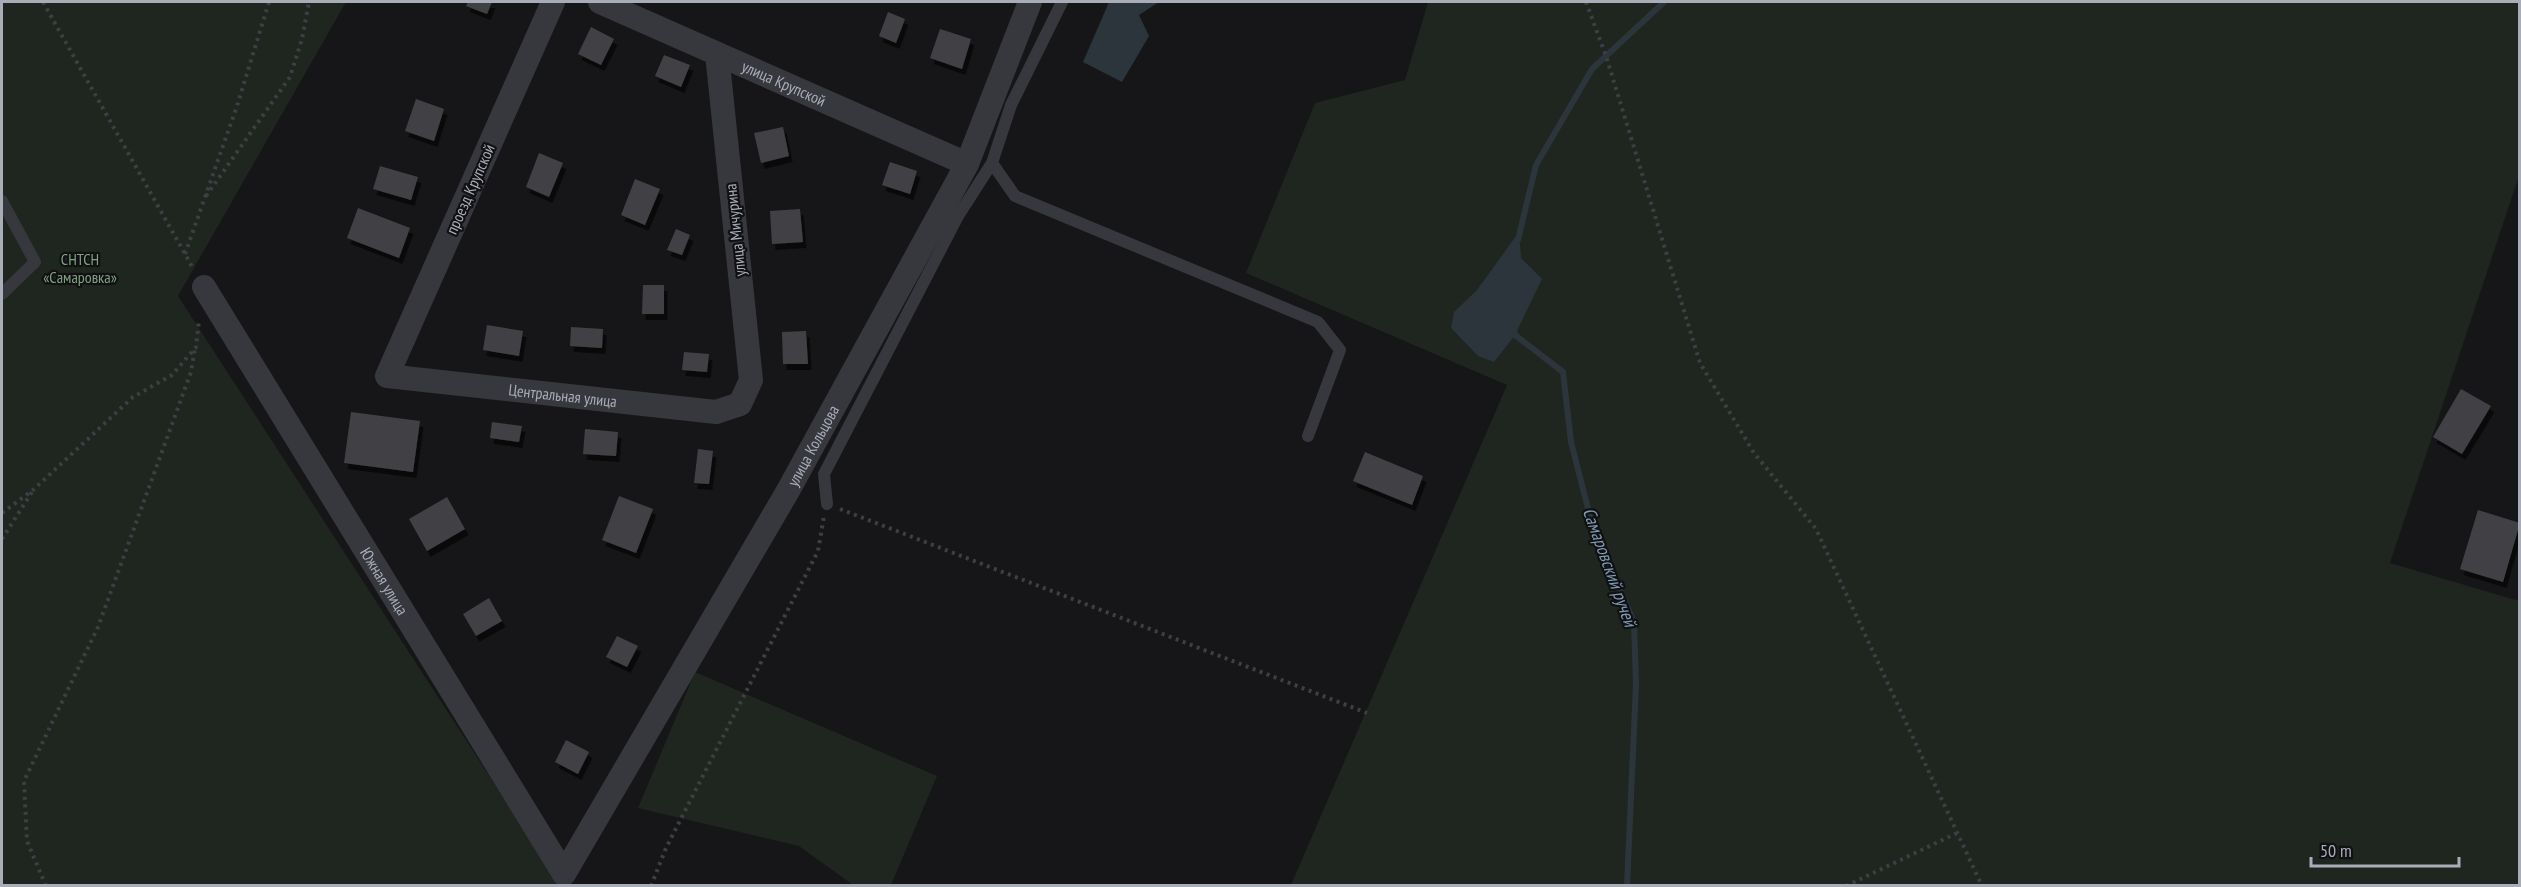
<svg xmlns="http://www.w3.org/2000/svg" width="2521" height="887" font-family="'PT Sans Narrow',sans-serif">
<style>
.green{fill:#1e261f}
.water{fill:#2c353c}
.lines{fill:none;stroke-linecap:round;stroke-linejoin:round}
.stream{stroke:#2c353c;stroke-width:6}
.building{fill:#404145;filter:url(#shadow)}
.path{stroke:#3d3f44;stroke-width:4;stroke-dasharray:3 4.5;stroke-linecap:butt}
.lane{stroke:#37383d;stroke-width:12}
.street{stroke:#37383d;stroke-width:24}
.labels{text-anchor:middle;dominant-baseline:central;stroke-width:4.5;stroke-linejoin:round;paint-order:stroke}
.street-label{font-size:16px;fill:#a8adb8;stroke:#111113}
.park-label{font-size:16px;fill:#7fa381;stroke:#111113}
.water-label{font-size:18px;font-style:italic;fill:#7f9bb3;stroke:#111113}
</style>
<defs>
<filter id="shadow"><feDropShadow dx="3.5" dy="6" stdDeviation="0" flood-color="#0009"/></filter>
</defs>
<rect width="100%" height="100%" fill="#161618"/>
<path class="green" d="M2,2H346L178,296L560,885H2Z
M1428,2H2519V176L2390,563L2519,601V885H1291L1507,385L1246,273L1315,103L1405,80Z
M695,672L937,776L891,885H853L799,846L638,808Z"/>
<path class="water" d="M1109,2H1159L1139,15L1149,36L1122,82L1083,62Z
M1519,232L1521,258L1542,279L1515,335L1494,362L1478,356L1451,328L1454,312L1477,290Z"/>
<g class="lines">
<path class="stream" d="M1518,240L1536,165L1592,69L1664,2
M1514,329L1515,335L1563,372L1571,442L1594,532L1634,622L1636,684L1627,886"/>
</g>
<path class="building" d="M468,2H492L487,14L466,6Z
M888,12L905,19L896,43L879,36Z
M591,27L614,39L601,65L578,54Z
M940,29L971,39L962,69L930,58Z
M664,55L690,65L681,87L655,76Z
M416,99L444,109L434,141L405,131Z
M783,127L789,156L761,163L754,133Z
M539,153L563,163L549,197L526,187Z
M890,162L917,171L910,194L882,185Z
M380,166L418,177L411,200L373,189Z
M635,179L660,189L645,225L621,215Z
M358,208L410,228L399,258L347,238Z
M800,209L803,242L772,244L770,211Z
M676,229L690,235L682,255L667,250Z
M643,285H664V314H642Z
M487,325L523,331L519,356L483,350Z
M571,327L603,329L602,348L570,346Z
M806,331L808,364H783L782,332Z
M684,352L709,354L707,372L682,370Z
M2461,389L2491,406L2462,454L2433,437Z
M351,412L420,421L413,472L344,463Z
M492,422L522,426L519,442L490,438Z
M585,429L618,432L616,456L583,454Z
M698,449L713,451L709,484L694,483Z
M1365,452L1423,476L1412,505L1353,481Z
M619,496L653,509L636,553L602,540Z
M447,497L465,529L427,551L409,519Z
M2478,510L2520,523L2503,582L2460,569Z
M489,598L502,621L476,636L463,614Z
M617,636L638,646L627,667L606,657Z
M566,740L589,752L578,774L555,762Z"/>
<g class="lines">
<path class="path" d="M43,2L194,270
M1586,2L1606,56L1700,363L1754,453L1816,529L1982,886
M206,196L290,77L302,39L309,2
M185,254L237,106L269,2
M840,509L1367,713
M2,513L33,490L133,397L172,375L196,347L199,320
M2,539L32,492
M46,886L27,841L24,781L98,627L191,372L195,348
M651,886L666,848L818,551L824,516
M1846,886L1957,833"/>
<path class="lane" d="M992,163L1015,196L1318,322L1340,350L1308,436
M2,201L35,262L2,294
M827,504L824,474L958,216L992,163L1011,105L1062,2"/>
<g class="street">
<path id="s1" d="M553,2L387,376L716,412L740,404L751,380L717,54"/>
<path id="s2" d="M600,2L967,164"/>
<path id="s3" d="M204,287L564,874L789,489L967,164L1030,2"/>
</g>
</g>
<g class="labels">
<g class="street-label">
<text stroke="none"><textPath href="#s2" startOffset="201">улица Крупской</textPath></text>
<text transform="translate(470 189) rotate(-66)">проезд Крупской</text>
<text transform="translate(735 230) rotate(-96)">улица Мичурина</text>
<text stroke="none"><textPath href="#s1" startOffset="586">Центральная улица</textPath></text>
<text stroke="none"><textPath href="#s3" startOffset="1184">улица Кольцова</textPath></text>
<text stroke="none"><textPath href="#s3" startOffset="345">Южная улица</textPath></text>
</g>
<g class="park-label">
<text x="80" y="259">СНТСН<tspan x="80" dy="18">«Самаровка»</tspan></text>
</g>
<g class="water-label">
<text transform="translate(1610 567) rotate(70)">Самаровский ручей</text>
</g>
</g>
<rect width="2521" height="887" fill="none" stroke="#a8adb8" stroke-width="6"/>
<path d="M2311 857v9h148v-9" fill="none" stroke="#a8adb8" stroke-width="3"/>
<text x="2320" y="857" font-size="18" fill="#a8adb8" stroke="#111113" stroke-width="4.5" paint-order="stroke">50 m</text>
</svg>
